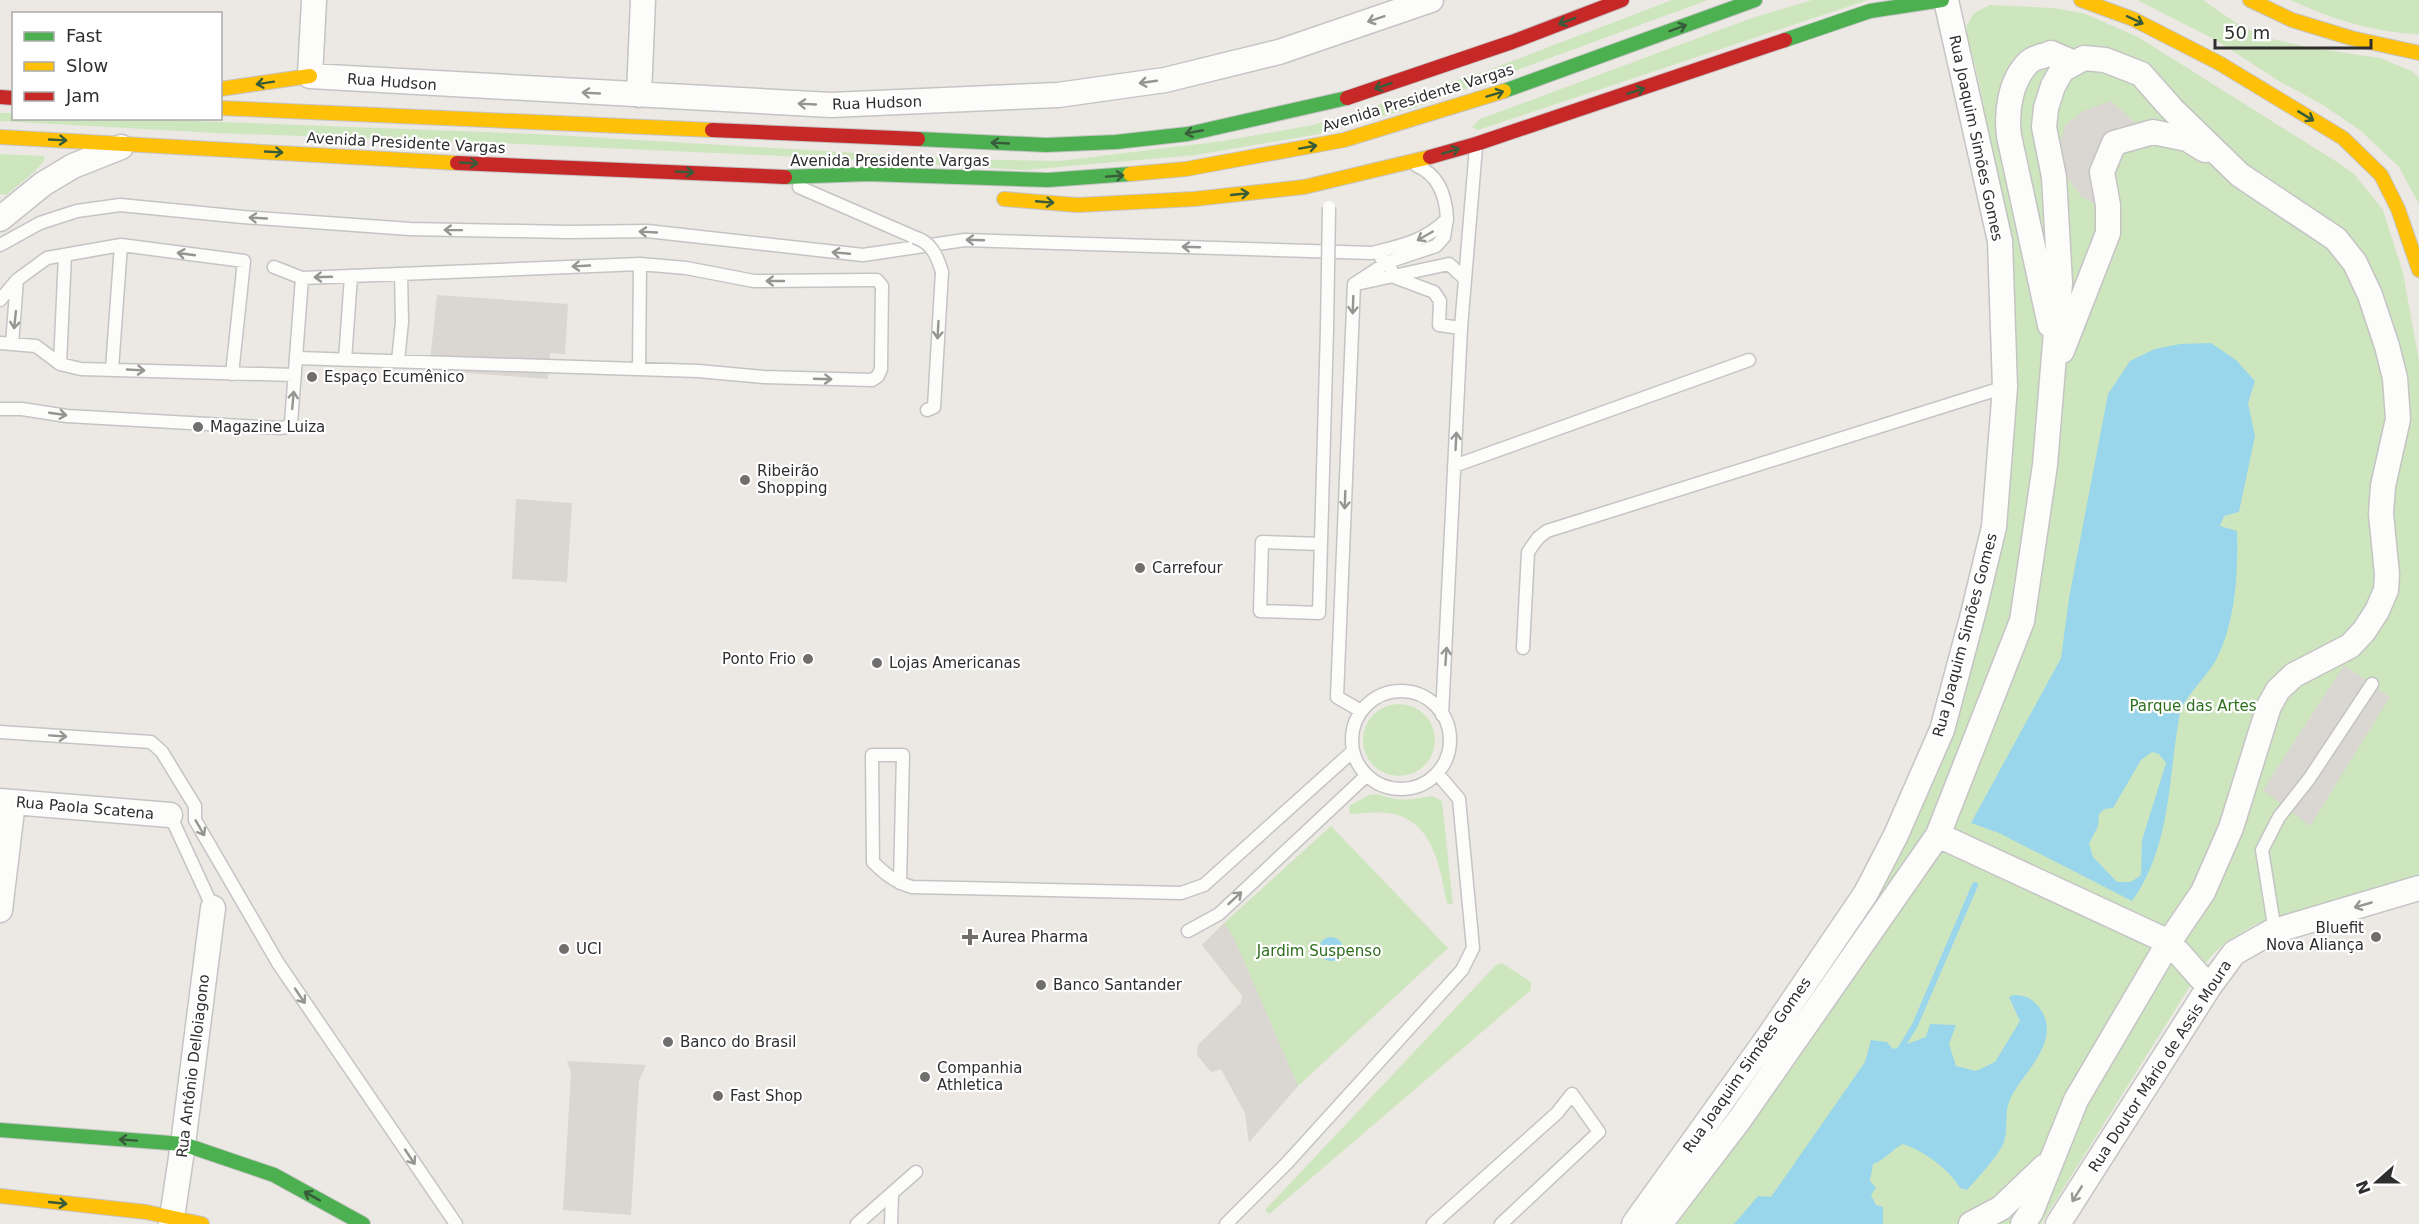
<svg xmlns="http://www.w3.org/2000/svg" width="2419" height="1224" font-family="'DejaVu Sans',sans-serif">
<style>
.green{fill:#cee6be}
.plaza{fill:#dad6d2}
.water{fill:#99d6ec;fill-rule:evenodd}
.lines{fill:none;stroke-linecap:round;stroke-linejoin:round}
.stream{stroke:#99d6ec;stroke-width:6}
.lane-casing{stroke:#c5c4c5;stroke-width:15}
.street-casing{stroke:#c5c4c5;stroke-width:27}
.fast-casing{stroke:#c5c4c5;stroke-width:16}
.slow-casing{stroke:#c5c4c5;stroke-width:16}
.jam-casing{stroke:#c5c4c5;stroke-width:16}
.lane{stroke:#fcfcfb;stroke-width:12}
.street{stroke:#fcfcfb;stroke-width:24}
.fast{stroke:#4caf50;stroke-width:14}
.slow{stroke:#ffc107;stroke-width:14}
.jam{stroke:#c62828;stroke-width:14}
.lane-bridge-casing{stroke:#c5c4c5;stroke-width:15;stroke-linecap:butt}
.lane-bridge{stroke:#fcfcfb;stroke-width:12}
.oneway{stroke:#959594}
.oneway2{stroke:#385b3a}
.poi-dot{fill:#706f6e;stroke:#fff;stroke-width:2}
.labels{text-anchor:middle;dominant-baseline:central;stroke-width:4.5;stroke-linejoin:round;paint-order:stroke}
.street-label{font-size:15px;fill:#2e2e2e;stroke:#fff}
.poi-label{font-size:15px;fill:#2e2e2e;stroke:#fff;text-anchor:start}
.park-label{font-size:15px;fill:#2c6e1b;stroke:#fff}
</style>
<rect width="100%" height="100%" fill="#ece8e4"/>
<path class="green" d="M1672,0H1708L1416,107L1319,134L1196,155L1024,170L804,157L498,143L216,133L0,121V113H13L14,118L143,119L537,134L958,159L1060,161L1223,141L1313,125L1489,70Z
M1812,0H1868L1478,130L1472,127L1480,119L1752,18Z
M2137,0H2203L2239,25L2263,37L2312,48L2380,58L2412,71L2419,78V204L2399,167L2361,131L2323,105L2279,81L2214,39Z
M2290,0H2419V34C2375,33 2329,18 2290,0Z
M1990,5L2053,8L2083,13L2138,37L2337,162L2355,175L2383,210L2403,273L2419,361V876L2256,924L2225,943L2212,955L2197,975L2041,1224H1651L1793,1024L1890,872L1956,721L1999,561L2016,397L2009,231L1976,69L1966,34L1967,25L1974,13Z
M0,154L43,156L45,158C42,168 16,186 7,195L0,194Z
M1363 740a36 36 0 1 1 72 0a36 36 0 1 1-72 0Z
M1377,794C1401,802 1408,800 1432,796L1442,801L1453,905L1447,903C1440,867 1433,819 1388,813C1376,811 1362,814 1350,814L1349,806L1369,795Z
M1331,826L1448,948L1298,1086L1249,1142L1245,1113L1221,1069L1211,1072L1197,1055L1198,1045L1241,1003L1242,996L1202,945L1224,923Z
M1502,963L1531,982V990L1269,1214L1265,1210L1496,965Z"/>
<path class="plaza" d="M2111,101L2147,133L2114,143L2108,212L2081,196L2065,175L2060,145L2065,125L2085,110Z
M437,295L568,304L565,354L550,353L548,379L429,370Z
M516,499L572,503L567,582L512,579Z
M2344,665L2390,697L2310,826L2263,790Z
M1224,923L1234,938L1298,1086L1249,1142L1245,1113L1221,1069L1211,1072L1197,1055L1198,1045L1241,1003L1242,995L1202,945Z
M567,1061L646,1065L639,1081L631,1215L563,1210L571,1072Z"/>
<path class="water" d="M2211,343L2236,360L2255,381L2248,403L2255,436L2239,512L2224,516L2220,526L2237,531C2238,574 2236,621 2216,660C2208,675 2182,700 2180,713C2168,776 2172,846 2132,901L1999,833L1971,823L2061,658L2069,598L2108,394L2130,361L2155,349L2180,344ZM2152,752L2159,754L2166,763L2142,840L2141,875L2131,882H2117L2093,857L2089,844L2098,826L2099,814L2104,809L2113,808L2141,760Z
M1319 949a12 12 0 1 1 24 0a12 12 0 1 1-24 0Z
M2014,995C2027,995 2034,1000 2041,1010C2061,1041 2025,1071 2011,1097C2003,1112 2009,1127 2004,1142C2000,1154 1976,1180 1967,1190L1960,1188C1948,1168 1925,1152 1903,1144C1891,1150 1885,1160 1873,1164L1870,1181L1876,1188L1871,1195L1876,1205L1883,1207V1224H1734L1758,1196L1771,1197L1865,1062L1871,1040L1887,1042L1893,1049L1926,1037L1930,1024L1956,1025L1949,1044L1956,1066L1976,1071L1995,1062L2020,1021L2009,997Z"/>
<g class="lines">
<path class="stream" d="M1898,1053L1915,1025L1975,885"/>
<defs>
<path id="lane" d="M799,187L914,237
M0,245L40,223L77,211L120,205L243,217L410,229L569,232L647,231L863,255L965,240L1372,253C1400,246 1426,241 1447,219C1446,197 1439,175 1417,166
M1381,258L1388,262L1394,277L1434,292L1440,301L1439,325L1461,328
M274,267L302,278L640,264L686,268L754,281L868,280H877L882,286L881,369L878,376L872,380L764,377L698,371L297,358
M1361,283L1449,264L1465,279
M0,300L17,280
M0,343L36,346L60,364L81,369L295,375
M12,344L17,280L47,258L121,245L244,261L232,374
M345,360L351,276
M398,361L402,322L401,274
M60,364L65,255
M112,369L121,245
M639,369L640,264
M0,409H22L67,416L280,428L287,427L291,423L302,278
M927,410L934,407L942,272
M1454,466L1749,360
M1321,544L1262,542L1260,611L1319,613L1327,329
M1523,648L1528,552L1538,538L1547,531L2005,387
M1352 740a49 49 0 1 1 98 0a49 49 0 1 1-98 0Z
M1361,711L1337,697L1354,284L1388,262L1436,246L1444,237L1447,219
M1442,715L1461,328L1476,147
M0,732L151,742L162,752L195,806V820L278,963L456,1224
M170,815L213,908
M900,883L903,755H872L873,862C885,874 895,882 912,887L1181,893L1204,885L1353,751
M1188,931L1219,914L1367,775
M2271,932L2273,919L2262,850L2279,817L2309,779L2372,684
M857,1224L916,1172
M891,1224L892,1195
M1226,1224L1287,1163L1462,970L1473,948L1459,799L1437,773
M1433,1224L1557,1113L1572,1094L1599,1132L1501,1224"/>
<path id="street" d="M314,0L310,76L831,105L1058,95L1165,80L1279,52L1431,0
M639,95L643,0
M0,219L43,184L73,166L121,147
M2050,325L2009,136C2006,112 2010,80 2029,62C2034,57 2045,56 2051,53L2074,63
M2062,351L2108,233V205L2102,172L2114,143L2153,132L2187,139L2205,150
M0,801L170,815
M1938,835L2169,942L2209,987
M0,910L13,802
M171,1224L183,1144L213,908
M1634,1224L1769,1036L1866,893L1896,835L1942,730L1973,614L1994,527L2005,387L2000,241L1946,0
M1660,1224L1740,1119L1938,835L2022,621L2045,465L2060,283L2054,177L2044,127L2046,108L2053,86L2062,70L2084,58L2105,60L2141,74L2172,109L2240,175L2336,239L2355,263L2370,295L2387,346L2395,378L2398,419L2383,486L2381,514L2387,574L2386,590L2377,611L2364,631L2350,646L2294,675L2278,690L2269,706L2231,828L2203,892L2169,942L2076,1100L2031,1212L2023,1224
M1971,1224L2001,1208L2044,1167
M2058,1224L2209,987L2234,953L2271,932L2419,888"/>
<path id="fast" d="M1785,40L1870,11L1942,0
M1504,91L1755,0
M918,139L1046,145L1116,142L1188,134L1347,98
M785,177L868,174L1048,180L1130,174
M0,1130L183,1144L274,1175L363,1224"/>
<path id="slow" d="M2081,0L2133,19L2219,63L2343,138L2381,175L2398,209L2419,270
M2250,0L2292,20L2351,38L2419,53
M220,89L310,76
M220,108L712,130
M0,137L457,163
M1130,174L1186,169L1344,140L1504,91
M1004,199L1077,205L1194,199L1304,187L1430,157
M0,1196L146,1212L202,1224"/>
<path id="jam" d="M0,97L14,98
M1347,98L1512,42L1622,0
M712,130L918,139
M1430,157L1476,144L1785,40
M457,163L785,177"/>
</defs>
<use href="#lane" class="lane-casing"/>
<use href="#street" class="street-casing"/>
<use href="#fast" class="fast-casing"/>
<use href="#slow" class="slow-casing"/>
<use href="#jam" class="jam-casing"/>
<use href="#lane" class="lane"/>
<use href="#street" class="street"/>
<use href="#fast" class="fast"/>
<use href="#slow" class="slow"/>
<use href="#jam" class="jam"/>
<defs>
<path id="lane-bridge" d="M914,237C931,242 937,255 942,272
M1327,329L1329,207"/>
</defs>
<use href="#lane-bridge" class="lane-bridge-casing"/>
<use href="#lane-bridge" class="lane-bridge"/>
</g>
<defs><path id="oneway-shaft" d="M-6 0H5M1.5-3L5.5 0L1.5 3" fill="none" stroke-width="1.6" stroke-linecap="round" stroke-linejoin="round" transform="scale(1.5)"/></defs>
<g class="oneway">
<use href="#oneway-shaft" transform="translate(1376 19) rotate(161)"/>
<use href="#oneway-shaft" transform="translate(1148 82) rotate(172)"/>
<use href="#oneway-shaft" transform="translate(591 93) rotate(-177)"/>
<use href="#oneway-shaft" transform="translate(807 104) rotate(-177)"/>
<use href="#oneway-shaft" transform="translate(258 218) rotate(-177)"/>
<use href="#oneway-shaft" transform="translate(453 230) rotate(-179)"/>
<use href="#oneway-shaft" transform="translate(648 232) rotate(-177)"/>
<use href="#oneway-shaft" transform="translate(1425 236) rotate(150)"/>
<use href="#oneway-shaft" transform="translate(975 240) rotate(-178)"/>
<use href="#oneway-shaft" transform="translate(1191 247) rotate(-178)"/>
<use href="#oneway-shaft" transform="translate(841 253) rotate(-175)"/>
<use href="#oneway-shaft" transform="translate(186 254) rotate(-172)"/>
<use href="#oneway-shaft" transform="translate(581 266) rotate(177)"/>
<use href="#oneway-shaft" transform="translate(323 277) rotate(178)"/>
<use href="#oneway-shaft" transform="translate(775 281) rotate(-180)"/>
<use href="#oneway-shaft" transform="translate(1353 305) rotate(92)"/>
<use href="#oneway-shaft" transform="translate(15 320) rotate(96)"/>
<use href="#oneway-shaft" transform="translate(938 330) rotate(93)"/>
<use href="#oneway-shaft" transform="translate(136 370) rotate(3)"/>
<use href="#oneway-shaft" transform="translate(823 379) rotate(2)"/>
<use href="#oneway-shaft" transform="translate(293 400) rotate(-85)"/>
<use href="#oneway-shaft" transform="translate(58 414) rotate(8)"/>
<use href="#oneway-shaft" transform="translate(1456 441) rotate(-87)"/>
<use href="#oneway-shaft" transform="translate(1345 500) rotate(92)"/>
<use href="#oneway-shaft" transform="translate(1446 656) rotate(-86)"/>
<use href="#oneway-shaft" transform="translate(58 736) rotate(4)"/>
<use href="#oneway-shaft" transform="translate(200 828) rotate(60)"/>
<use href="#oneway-shaft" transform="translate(1235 898) rotate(-43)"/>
<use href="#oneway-shaft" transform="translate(2363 905) rotate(164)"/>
<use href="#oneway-shaft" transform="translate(300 996) rotate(56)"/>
<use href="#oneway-shaft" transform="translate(410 1157) rotate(56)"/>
<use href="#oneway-shaft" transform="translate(2077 1194) rotate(122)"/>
</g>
<g class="oneway2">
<use href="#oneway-shaft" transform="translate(2135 20) rotate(25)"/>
<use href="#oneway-shaft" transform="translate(1567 21) rotate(159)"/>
<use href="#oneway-shaft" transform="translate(1678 28) rotate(-20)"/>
<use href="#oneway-shaft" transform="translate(265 83) rotate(171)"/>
<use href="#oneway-shaft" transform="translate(1383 86) rotate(161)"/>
<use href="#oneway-shaft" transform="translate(1636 91) rotate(-18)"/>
<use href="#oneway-shaft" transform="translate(1495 94) rotate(-17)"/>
<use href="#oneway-shaft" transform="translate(2306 116) rotate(31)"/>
<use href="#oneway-shaft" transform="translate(1194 132) rotate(169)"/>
<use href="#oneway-shaft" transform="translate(58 140) rotate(3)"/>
<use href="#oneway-shaft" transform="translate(1000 143) rotate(-177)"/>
<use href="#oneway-shaft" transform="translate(1308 147) rotate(-10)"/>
<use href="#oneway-shaft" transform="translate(1451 151) rotate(-17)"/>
<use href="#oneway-shaft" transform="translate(274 152) rotate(3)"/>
<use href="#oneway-shaft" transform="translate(469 163) rotate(3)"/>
<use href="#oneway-shaft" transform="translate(685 172) rotate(3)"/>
<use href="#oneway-shaft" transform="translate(1115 176) rotate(-4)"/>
<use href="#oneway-shaft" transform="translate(1240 194) rotate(-6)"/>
<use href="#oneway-shaft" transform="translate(1045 202) rotate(5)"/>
<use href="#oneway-shaft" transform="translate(128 1140) rotate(-176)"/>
<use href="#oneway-shaft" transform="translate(312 1196) rotate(-151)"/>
<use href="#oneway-shaft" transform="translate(58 1203) rotate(6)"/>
</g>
<g class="poi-dot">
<circle cx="312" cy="377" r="6"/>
<circle cx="198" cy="427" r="6"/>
<circle cx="745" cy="480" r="6"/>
<circle cx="1140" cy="568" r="6"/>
<circle cx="808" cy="659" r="6"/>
<circle cx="877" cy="663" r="6"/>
<path d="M967 928h6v6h6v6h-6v6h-6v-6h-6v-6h6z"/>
<circle cx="2376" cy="937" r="6"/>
<circle cx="564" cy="949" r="6"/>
<circle cx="1041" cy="985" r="6"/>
<circle cx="668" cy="1042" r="6"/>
<circle cx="925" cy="1077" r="6"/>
<circle cx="718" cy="1096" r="6"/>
</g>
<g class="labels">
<g class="street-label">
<text transform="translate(392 82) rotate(4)">Rua Hudson</text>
<text transform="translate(1418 98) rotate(-17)">Avenida Presidente Vargas</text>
<text transform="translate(877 103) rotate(-2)">Rua Hudson</text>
<text transform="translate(1976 138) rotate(78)">Rua Joaquim Simões Gomes</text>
<text transform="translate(406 143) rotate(3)">Avenida Presidente Vargas</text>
<text x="890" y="161">Avenida Presidente Vargas</text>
<text transform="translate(1965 635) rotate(-75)">Rua Joaquim Simões Gomes</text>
<text transform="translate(85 808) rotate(5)">Rua Paola Scatena</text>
<text transform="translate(1747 1065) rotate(-55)">Rua Joaquim Simões Gomes</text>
<text transform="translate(193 1066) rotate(-83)">Rua Antônio Delloiagono</text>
<text transform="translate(2160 1066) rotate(-57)">Rua Doutor Mário de Assis Moura</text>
</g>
<g class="poi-label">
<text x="324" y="377">Espaço Ecumênico</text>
<text x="210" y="427">Magazine Luiza</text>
<text x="757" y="471">Ribeirão<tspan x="757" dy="17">Shopping</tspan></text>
<text x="1152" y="568">Carrefour</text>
<text x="796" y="659" text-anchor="end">Ponto Frio</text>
<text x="889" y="663">Lojas Americanas</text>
<text x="2364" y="928" text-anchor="end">Bluefit<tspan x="2364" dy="17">Nova Aliança</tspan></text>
<text x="982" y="937">Aurea Pharma</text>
<text x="576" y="949">UCI</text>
<text x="1053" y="985">Banco Santander</text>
<text x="680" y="1042">Banco do Brasil</text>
<text x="937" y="1068">Companhia<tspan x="937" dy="17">Athletica</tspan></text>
<text x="730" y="1096">Fast Shop</text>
</g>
<g class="park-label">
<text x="2193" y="706">Parque das Artes</text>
<text x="1319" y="951">Jardim Suspenso</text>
</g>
</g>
<rect x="12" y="12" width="210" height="108" fill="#ffffff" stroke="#ababab" stroke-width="1.5"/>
<rect x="24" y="32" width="30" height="9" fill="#4caf50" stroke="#ababab" stroke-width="1.5"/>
<text x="66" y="42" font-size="18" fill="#2e2e2e">Fast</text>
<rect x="24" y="62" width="30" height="9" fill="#ffc107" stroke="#ababab" stroke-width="1.5"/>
<text x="66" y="72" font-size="18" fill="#2e2e2e">Slow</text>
<rect x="24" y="92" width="30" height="9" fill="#c62828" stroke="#ababab" stroke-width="1.5"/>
<text x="66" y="102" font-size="18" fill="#2e2e2e">Jam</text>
<g transform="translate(2377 1182) rotate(249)" stroke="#ffffff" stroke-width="4.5" paint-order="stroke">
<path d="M0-4.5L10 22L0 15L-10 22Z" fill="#2e2e2e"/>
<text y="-9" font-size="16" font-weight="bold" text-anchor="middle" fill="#2e2e2e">N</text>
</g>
<path d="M2215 39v9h156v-9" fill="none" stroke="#2e2e2e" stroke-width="3"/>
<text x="2224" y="39" font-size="18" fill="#2e2e2e" stroke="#ffffff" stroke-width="4.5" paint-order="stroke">50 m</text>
</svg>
